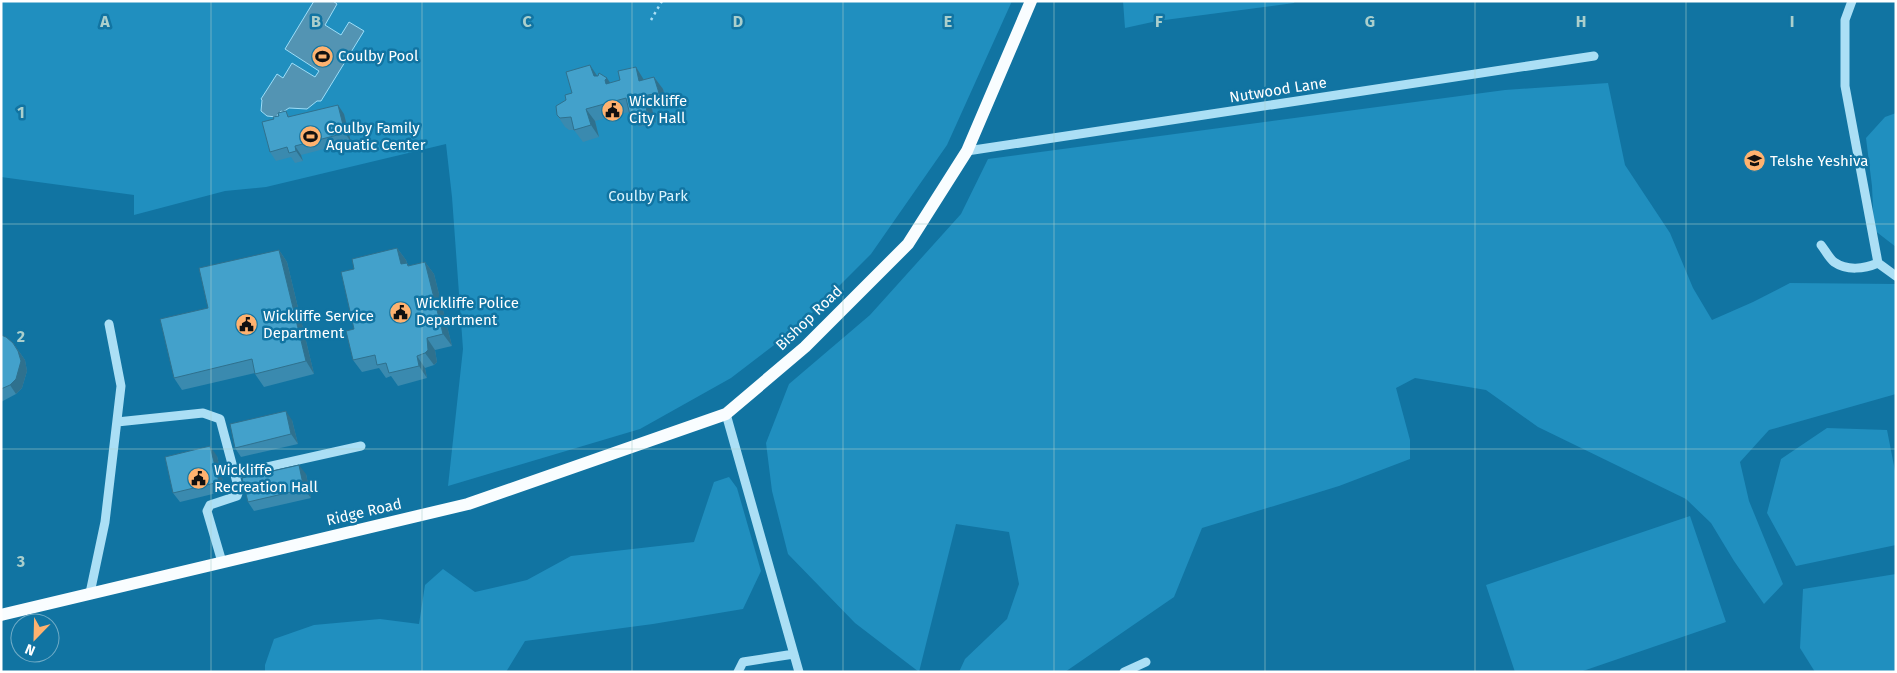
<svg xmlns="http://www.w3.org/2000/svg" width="1897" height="673" font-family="'Fira Sans',sans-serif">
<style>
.green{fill:#208fbf}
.water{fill:#5394b3;stroke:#9cdef9}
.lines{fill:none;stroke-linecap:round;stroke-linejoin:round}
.path{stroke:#abdff5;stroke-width:2.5;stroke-dasharray:2.5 4;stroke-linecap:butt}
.minor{stroke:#abdff5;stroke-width:9}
.major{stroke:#f9fdff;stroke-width:12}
.wall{fill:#3a8aaf}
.shaded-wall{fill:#2f718e}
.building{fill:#43a1cb;stroke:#2f718e}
.grid{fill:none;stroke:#abcfcc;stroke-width:1;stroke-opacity:0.55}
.labels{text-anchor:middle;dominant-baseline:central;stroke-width:5;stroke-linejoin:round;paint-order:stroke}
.poi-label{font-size:15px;fill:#fff;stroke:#1174a2;text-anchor:start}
.street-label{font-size:15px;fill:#fff;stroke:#1174a2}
.park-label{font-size:15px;fill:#daf4fe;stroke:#1174a2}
.grid-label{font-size:16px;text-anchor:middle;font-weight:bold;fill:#abcfcc;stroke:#1174a2;stroke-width:5;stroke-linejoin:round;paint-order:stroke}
</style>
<rect width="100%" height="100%" fill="#1174a2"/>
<path class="green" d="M1,1H1012L947,145L871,254L799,326L731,378L640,429L448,486L463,349L452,197L446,144L266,187L225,191L134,215V195L1,177Z
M1123,1H1295L1294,3L1157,21L1125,28Z
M1608,83L1625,165L1670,233L1693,288L1712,320L1753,302L1790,283L1896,284V394L1769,430L1740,462L1749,501L1783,584L1764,604L1734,561L1711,523L1686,499L1538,427L1486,390L1415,378L1396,388L1410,440V459L1339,486L1202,528L1174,597L1065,672H959L965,659L1007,619L1019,584L1009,532L956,524L919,672L855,623L788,554L772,491L766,443L789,384L870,315L961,214L988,159L1505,90Z
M1896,113V247L1874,230L1872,186L1866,138L1885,117Z
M1827,428L1887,430L1896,476V545L1796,566L1767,513L1781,459Z
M729,477L737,488L761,571L743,609L653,624L525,641L506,672H265V665L274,639L314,625L380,619L419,624L425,585L443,569L475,592L527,580L571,556L694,542L714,482Z
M1690,516L1726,622L1580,672H1515L1486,585Z
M1896,574V672H1815L1800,648L1803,589Z"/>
<path class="water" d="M314,1H333L337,4L325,25L341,35L349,22L364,31L321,101H317L307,109L289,108L283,112L281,111L276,117L267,116L261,111L262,100L261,99L277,74L283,78L292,63L315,77L319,71L285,49Z"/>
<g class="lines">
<path class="path" d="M651,20L662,1"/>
<path class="minor" d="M1852,1L1845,20V86L1878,263L1896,276
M967,151L1594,56
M1821,245C1825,250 1829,258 1834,262C1847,271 1864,269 1878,263
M726,414L799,672
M117,422L203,413L220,419L239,490L237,496L210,505L207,511L222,562
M235,474L361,446
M90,593L105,522L121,386L109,324
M738,672L743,662L794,654
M1124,672L1146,662"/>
<path class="major" d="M1,615L468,504L726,414L805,347L908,244L967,151L1031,1"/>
</g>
<path class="wall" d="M597,76L610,83L644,79L654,77L663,89L667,105L652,109L656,123L639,127L630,115L629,112L595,121L599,137L583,142L574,130H569L565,127L557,115L566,100L572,93Z
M286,111L289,116L344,114L351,142L301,155L303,161L295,163L291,157L276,161L270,152L274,119Z
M397,248L406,260L407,263L409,266L425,262L434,274L452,346L435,350L437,362L434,365L425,368L427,378L398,386L391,376L386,378L379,368L362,372L353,360L354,329V269Z
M279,250L287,262L314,374L264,387L255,374V373L182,390L174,378L208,308Z
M1,335L13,343L25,360L27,371L22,388L16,394L1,402Z
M292,420L298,444L241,457L235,448Z
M217,456L225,491L180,502L173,493Z
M306,474L311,498L254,511L248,502Z"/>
<path class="shaded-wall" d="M590,65L598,77L594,76Z
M636,67L644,80L639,81Z
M654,77L663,89L667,105L659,93Z
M607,78L615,90L606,84L605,80Z
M643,96L652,109L656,123L647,111Z
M338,105L344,114L351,142L345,133Z
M586,109L595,121L599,137L591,125Z
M295,146L301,155L303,161L296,151Z
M397,248L406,260L410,276L401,264Z
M279,250L287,262L314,374L306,361Z
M425,262L434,274L452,346L443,334Z
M427,338L435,350L437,362L434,365L425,353Z
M13,343L25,360L27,371L22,388L16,394L10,385Z
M417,356L425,368L427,378L419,366Z
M286,411L292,420L298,444L291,434Z
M210,446L217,456L225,491L219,482Z
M299,465L306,474L311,498L304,489Z"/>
<path class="building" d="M590,65L594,76H598L599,73L607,78L605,80L606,84L620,80L618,71L636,67L639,81L654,77L659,93L643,96L647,111L630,115L626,98L586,109L591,125L574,130L571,117L560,118L557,115L556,106L566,100L565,95L572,93L566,72Z
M338,105L345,133L295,146L296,151L289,153L287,147L270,152L262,122L274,119L273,117L279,116L278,113L286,111L288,117Z
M397,248L401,264L407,263L408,266L425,262L443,334L427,338L428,350L425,353L417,356L419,366L389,373L386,363L377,365L375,355L353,360L346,331L354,329L341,272L354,269L352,259Z
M279,250L306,361L255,374L252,359L174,378L160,319L208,308L199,268Z
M1,335L6,337L13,343L18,351L21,361L16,379L10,385L1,389Z
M286,411L291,434L235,448L230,424Z
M210,446L219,482L173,493L165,457Z
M299,465L304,489L248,502L242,478Z"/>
<path class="grid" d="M211,1V672M422,1V672M632,1V672M843,1V672M1054,1V672M1265,1V672M1475,1V672M1686,1V672M1,224H1896M1,449H1896"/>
<defs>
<symbol id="stadium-disc" viewBox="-11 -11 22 22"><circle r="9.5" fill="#ffb26f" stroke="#1174a2"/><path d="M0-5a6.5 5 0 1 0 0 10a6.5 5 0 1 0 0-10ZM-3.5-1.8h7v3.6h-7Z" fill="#111"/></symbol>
<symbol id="civic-disc" viewBox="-11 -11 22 22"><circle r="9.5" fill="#ffb26f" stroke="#1174a2"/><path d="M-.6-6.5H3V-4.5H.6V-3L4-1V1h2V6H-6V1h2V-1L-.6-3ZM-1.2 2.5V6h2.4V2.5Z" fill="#111"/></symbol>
<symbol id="school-disc" viewBox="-11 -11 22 22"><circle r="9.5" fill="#ffb26f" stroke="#1174a2"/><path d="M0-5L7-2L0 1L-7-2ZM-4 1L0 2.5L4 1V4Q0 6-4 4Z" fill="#111"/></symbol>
</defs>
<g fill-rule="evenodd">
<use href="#stadium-disc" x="310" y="44" width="25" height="25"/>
<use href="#civic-disc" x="600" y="98" width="25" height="25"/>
<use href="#stadium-disc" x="298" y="124" width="25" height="25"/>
<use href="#school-disc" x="1742" y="148" width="25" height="25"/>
<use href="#civic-disc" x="388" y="300" width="25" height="25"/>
<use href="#civic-disc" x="234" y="312" width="25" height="25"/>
<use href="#civic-disc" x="186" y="466" width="25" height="25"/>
</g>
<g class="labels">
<g class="poi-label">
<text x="338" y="56">Coulby Pool</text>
<text x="629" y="101">Wickliffe<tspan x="629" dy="17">City Hall</tspan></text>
<text x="326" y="128">Coulby Family<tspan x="326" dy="17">Aquatic Center</tspan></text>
<text x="1770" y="161">Telshe Yeshiva</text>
<text x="416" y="303">Wickliffe Police<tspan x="416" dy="17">Department</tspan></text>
<text x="263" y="316">Wickliffe Service<tspan x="263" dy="17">Department</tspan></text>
<text x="214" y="470">Wickliffe<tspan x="214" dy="17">Recreation Hall</tspan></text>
</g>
<g class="street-label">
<text transform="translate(1278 90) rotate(-9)">Nutwood Lane</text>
<text transform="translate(809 318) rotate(-44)">Bishop Road</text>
<text transform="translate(364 512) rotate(-13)">Ridge Road</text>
</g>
<g class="park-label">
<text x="648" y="196">Coulby Park</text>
</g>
</g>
<g class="grid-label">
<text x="105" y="27">A</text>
<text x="316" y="27">B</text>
<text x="527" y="27">C</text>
<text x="738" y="27">D</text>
<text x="948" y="27">E</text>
<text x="1159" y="27">F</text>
<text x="1370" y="27">G</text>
<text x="1581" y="27">H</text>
<text x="1792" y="27">I</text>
<text x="21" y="118">1</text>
<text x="21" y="342">2</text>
<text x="21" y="567">3</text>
</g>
<rect width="1897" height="673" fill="none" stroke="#ffffff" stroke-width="5"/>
<g transform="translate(35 638) rotate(203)"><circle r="24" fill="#1174a2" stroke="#70acc7"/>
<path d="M0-4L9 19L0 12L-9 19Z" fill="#ffb26f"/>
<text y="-8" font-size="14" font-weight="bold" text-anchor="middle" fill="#ffffff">N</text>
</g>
</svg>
